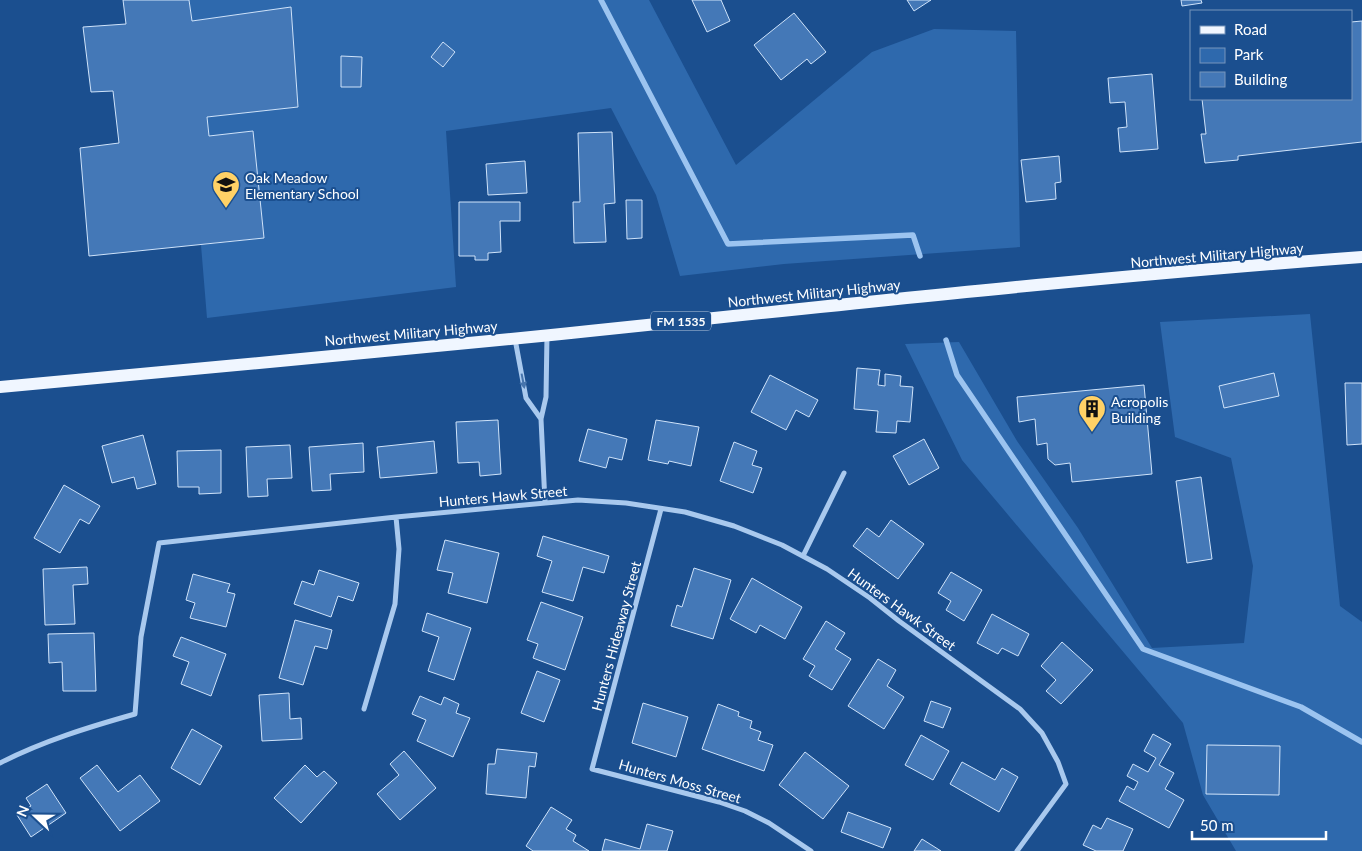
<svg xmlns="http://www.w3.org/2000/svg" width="1362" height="851" font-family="Lato,sans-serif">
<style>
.green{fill:#2e69ad}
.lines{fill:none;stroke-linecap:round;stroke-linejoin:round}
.stream{stroke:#9cc4f0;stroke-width:5.5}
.building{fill:#4478b7;stroke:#cfe3fa}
.street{stroke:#a9c9ee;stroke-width:5}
.primary{stroke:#f0f6ff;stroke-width:12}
.oneway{fill:#4674ac}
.labels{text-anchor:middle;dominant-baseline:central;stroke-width:4;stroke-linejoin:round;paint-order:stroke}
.shield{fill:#1b4f8f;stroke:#bbcadd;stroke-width:1}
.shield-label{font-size:12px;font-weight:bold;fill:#fff}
.poi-label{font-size:14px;fill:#fff;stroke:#1b4f8f;text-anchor:start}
.street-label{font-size:14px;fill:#fff;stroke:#1b4f8f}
</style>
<rect width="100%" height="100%" fill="#1b4f8f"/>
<path class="green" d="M189,0H649L736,165L872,52L934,29L1016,31L1020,247L784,264L680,276L656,195L611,108L446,131L456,287L207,318L201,245L264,238L253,131L209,136L207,117L298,107L291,7L192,21Z
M1310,314L1340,606L1362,622V851H1236L1203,795L1183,723L962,460L905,344L959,342L1017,441L1078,528L1152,648L1244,643L1253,566L1231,458L1175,437L1160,322Z"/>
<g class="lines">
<path class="stream" d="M601,0L728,244L913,235L920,256
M946,340L957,375L1143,649L1301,707L1362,742"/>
</g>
<path class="building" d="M123,0H189L192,21L291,7L298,107L207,117L209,136L253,131L264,238L89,256L80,148L119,143L113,91L91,92L83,27L126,24Z
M692,0H721L730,21L707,32Z
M907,0H931L914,11Z
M1181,0H1201L1202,3L1182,6Z
M794,13L826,52L811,64L807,59L781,80L754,45Z
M1362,21V142L1238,156V160L1205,163L1201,134H1206L1202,99H1351V22Z
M443,42L455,52L443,67L431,57Z
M341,56L362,57L361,87H341Z
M1152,74L1158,149L1120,152L1118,128L1127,127L1125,102L1110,103L1108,78Z
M612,132L615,203L604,204L606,242L574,243L573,202H580L578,133Z
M1059,156L1061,182L1055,183L1056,199L1026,202L1021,160Z
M525,161L527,193L488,195L486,164Z
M626,200H642V238L627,239Z
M459,202H520V221H500L501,252L488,253V260H475V256H459Z
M857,368L880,370L878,385L885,386V374L901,376L900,386L913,387L910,422L897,421L896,433L876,432L878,411L854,409Z
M1274,373L1279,396L1224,408L1219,386Z
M770,375L818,400L809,417L796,410L786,430L751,412Z
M1345,383H1362V444L1347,445Z
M1144,385L1152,474L1072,482L1070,463L1055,465L1048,459L1047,443L1037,445L1035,419L1019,422L1017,397Z
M498,420L501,474L480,476L479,462L458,463L456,422Z
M656,420L699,427L691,466L669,461L668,464L648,460Z
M588,429L627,439L622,460L609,457L606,468L579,461Z
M143,435L156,484L137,489L134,477L112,483L102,446Z
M924,439L939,468L909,485L893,456Z
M434,441L437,473L380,478L377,447Z
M734,442L757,451L752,465L762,468L753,493L720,481Z
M363,443L364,472L330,474L331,490L312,491L309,447Z
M290,445L292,478L267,479L268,496L248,497L246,447Z
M221,450V493L199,494V487H178L177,451Z
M1201,477L1212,559L1187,563L1176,481Z
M64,485L100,506L89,524L80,519L60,553L34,538Z
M891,520L924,544L898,579L853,546L867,528L879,537Z
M543,536L609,556L604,573L583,567L573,601L542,592L552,561L537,556Z
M445,540L499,553L487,603L448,593L453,573L437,570Z
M87,567L88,584L73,585L75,624L45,625L43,569Z
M694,568L731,580L713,639L671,626L677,605L682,607Z
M319,570L359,583L353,601L338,596L331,617L294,604L302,581L314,585Z
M951,572L982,590L964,621L946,610L951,601L938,593Z
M193,574L230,584L227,592L235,594L226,627L190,618L195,603L186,600Z
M752,578L802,607L785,639L760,625L756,633L730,619Z
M541,602L583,617L565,670L533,658L538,644L527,640Z
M427,613L471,628L454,680L428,671L439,637L422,631Z
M992,614L1029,634L1018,656L1002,648L998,654L977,643Z
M295,620L332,630L327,649L315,646L303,685L279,678Z
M826,621L845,633L835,649L851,659L832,690L809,676L815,666L803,659Z
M94,633L96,691H63L62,662L49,663L48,634Z
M181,637L226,654L211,696L181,684L189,662L173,656Z
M1062,642L1093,670L1061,704L1046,691L1056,680L1041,666Z
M878,659L896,670L887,686L904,697L884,729L848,706Z
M537,671L560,680L544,722L521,713Z
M289,693L290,719L301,718L302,739L262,741L259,695Z
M420,696L441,705L444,697L459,704L456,713L470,718L453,757L417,741L426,720L412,714Z
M931,701L951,708L943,728L924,721Z
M643,703L688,717L676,757L632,743Z
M718,704L739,712L738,716L752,721L750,728L761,732L758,740L773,745L764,771L702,749Z
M192,729L222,746L200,785L171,768Z
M1153,734L1171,744L1159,765L1174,773L1165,789L1184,800L1169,828L1119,801L1127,786L1134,790L1138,782L1127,776L1133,764L1148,772L1156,758L1144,751Z
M921,735L949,751L933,780L905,765Z
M1207,745L1280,746L1279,795L1206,794Z
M497,749L537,753L535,767L529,766L526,798L486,794L488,764H495Z
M404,751L436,788L400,820L377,794L399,775L390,764Z
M805,752L849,786L823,819L779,785Z
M962,762L995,780L1002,768L1018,777L999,812L950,784Z
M97,765L118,792L140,775L160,801L120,831L80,778Z
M305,765L317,777L324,771L337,783L301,823L274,798Z
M47,784L66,813L31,837L17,815L31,806L26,798Z
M551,807L572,820L566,829L576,835L573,841L589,851H533L526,846Z
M848,812L891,828L883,848L841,832Z
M1107,818L1133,829L1123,851H1096L1083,845L1093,825L1101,829Z
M647,824L673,831L667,851H602L605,839L640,849Z
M922,839L941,851H914Z"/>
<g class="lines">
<path class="street" d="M515,339L526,398L541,419
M545,503L541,419L546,397L547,335
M661,509L592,769L719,802L745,811L769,823L811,851
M803,556L844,473
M364,709L395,604L399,549L396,517
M0,763C43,741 89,727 135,714L141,637L159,543L396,517L578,500L626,503L685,512L734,526L782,545L827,569L870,598L899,621L1020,709L1042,733L1058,762L1066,784L1017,851"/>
<path class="primary" d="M0,387C180,370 361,354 541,336C814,308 1088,277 1362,257"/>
</g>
<defs><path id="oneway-solid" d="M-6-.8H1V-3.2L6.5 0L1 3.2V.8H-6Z" transform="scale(1.25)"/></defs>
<use class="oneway" href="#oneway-solid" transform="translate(523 381) rotate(79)"/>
<defs>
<symbol id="school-pin" viewBox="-11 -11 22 30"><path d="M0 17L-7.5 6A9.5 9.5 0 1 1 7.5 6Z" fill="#ffd166" stroke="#1b4f8f"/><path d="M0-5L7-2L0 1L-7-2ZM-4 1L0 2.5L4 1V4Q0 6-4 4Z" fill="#111"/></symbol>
<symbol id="building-pin" viewBox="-11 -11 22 30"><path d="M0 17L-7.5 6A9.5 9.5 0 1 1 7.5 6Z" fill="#ffd166" stroke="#1b4f8f"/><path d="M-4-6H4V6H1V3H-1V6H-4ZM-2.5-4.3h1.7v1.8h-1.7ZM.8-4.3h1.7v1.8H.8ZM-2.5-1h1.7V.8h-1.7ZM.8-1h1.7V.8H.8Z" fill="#111"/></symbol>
</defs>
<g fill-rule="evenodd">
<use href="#school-pin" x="210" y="169" width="32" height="43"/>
<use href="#building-pin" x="1076" y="393" width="32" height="43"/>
</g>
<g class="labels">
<rect class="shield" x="651" y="311.5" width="60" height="19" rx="4"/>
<g class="shield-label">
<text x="681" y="321">FM 1535</text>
</g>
<g class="poi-label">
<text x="245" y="177">Oak Meadow<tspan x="245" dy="16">Elementary School</tspan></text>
<text x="1111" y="401">Acropolis<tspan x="1111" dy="16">Building</tspan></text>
</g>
<g class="street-label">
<text transform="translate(1217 255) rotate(-5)">Northwest Military Highway</text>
<text transform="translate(814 293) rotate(-6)">Northwest Military Highway</text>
<text transform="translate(411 333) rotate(-5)">Northwest Military Highway</text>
<text transform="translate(503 496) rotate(-5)">Hunters Hawk Street</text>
<text transform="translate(902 609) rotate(36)">Hunters Hawk Street</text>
<text transform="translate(616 636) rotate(-75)">Hunters Hideaway Street</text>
<text transform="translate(680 781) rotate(16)">Hunters Moss Street</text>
</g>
</g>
<rect x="1190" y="10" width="162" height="90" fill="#1b4f8f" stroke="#7695bc"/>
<rect x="1200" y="26" width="25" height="8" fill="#f0f6ff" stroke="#7695bc"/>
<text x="1234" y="35" font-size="15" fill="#ffffff">Road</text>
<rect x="1200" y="48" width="25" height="15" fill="#2e69ad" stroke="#7695bc"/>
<text x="1234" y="60" font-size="15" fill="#ffffff">Park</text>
<rect x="1200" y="72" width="25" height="15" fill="#4478b7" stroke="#7695bc"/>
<text x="1234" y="85" font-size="15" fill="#ffffff">Building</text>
<g transform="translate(35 816) rotate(292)" stroke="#1b4f8f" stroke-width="4" paint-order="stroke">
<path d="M0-4L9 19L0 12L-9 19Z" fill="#ffffff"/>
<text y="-8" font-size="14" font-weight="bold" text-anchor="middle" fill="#ffffff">N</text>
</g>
<path d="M1192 831v8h134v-8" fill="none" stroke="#ffffff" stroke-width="2.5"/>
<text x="1200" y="831" font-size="15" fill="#ffffff" stroke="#1b4f8f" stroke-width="4" paint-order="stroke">50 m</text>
</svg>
